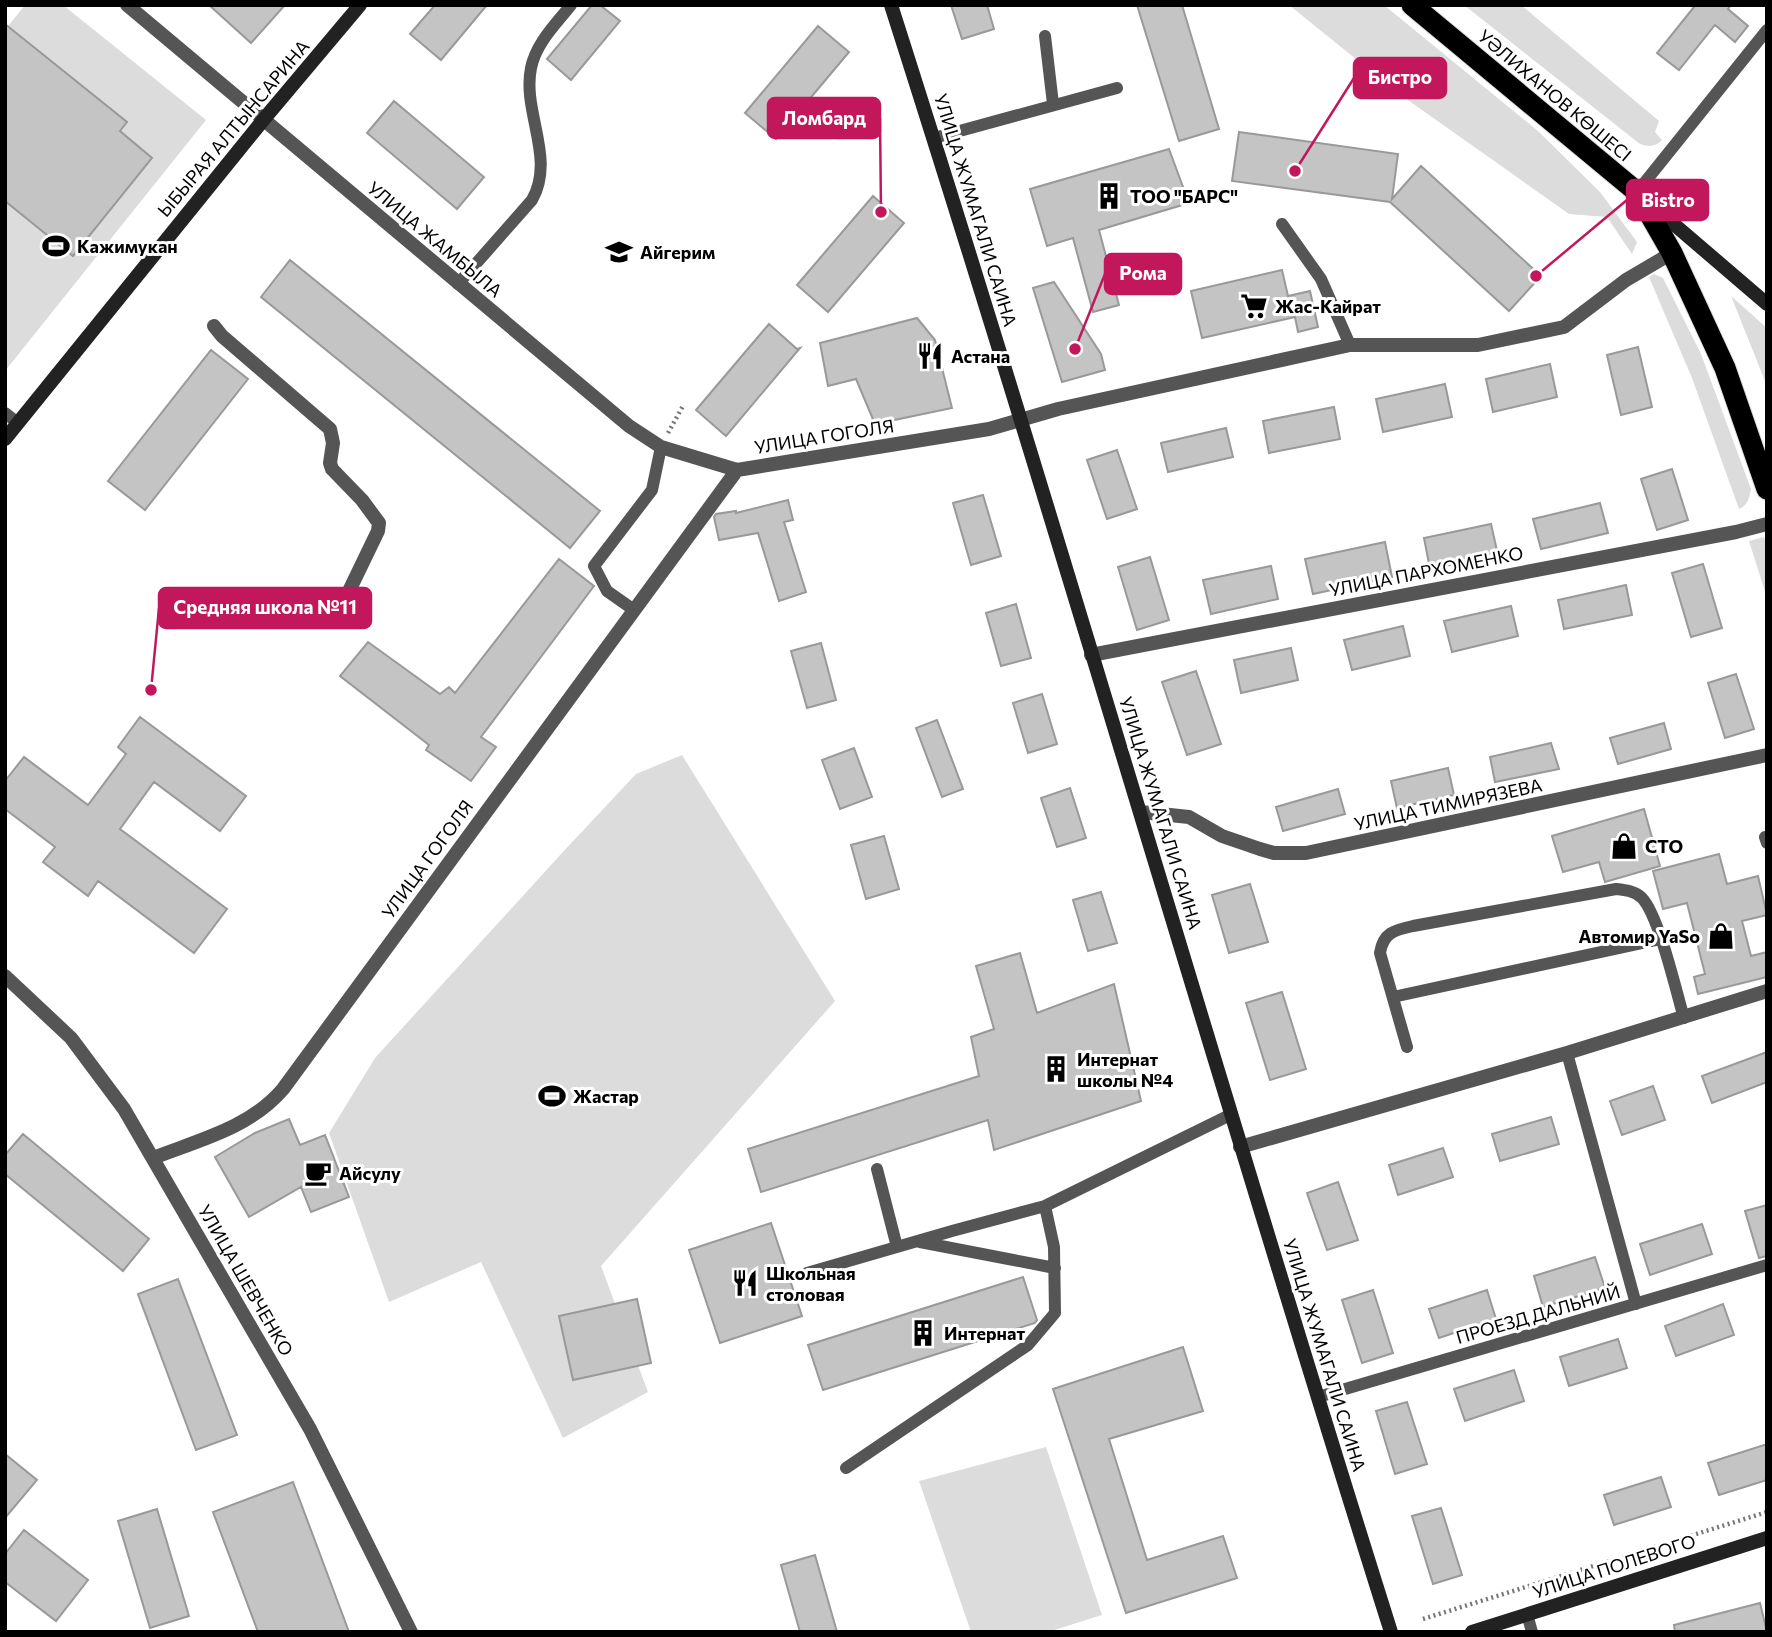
<svg xmlns="http://www.w3.org/2000/svg" width="1772" height="1637" font-family="Commissioner,sans-serif">
<style>
.green{fill:#dcdcdc}
.building{fill:#c4c4c4;stroke:#999;stroke-width:2}
.lines{fill:none;stroke-linecap:round;stroke-linejoin:round}
.highway-casing{stroke:#dbdbdb;stroke-width:23}
.path{stroke:#777;stroke-width:4.5;stroke-dasharray:2 3.5;stroke-linecap:butt}
.lane{stroke:#555;stroke-width:12}
.street{stroke:#555;stroke-width:14}
.secondary{stroke:#222;stroke-width:14}
.highway{stroke:#000;stroke-width:21}
.labels{text-anchor:middle;dominant-baseline:central;stroke-width:6;stroke-linejoin:round;paint-order:stroke}
.street-label{font-size:18px;fill:#000;stroke:#fff}
.poi-label{font-size:18px;font-weight:bold;fill:#000;stroke:#fff;text-anchor:start}
.leader{fill:none;stroke:#c2185b;stroke-width:2.5}
.callout-dot{fill:#c2185b;stroke:#fff;stroke-width:2.5}
.callout{fill:#c2185b;stroke:#c2185b;stroke-width:2.5}
.callout-label{font-size:19px;text-anchor:middle;font-weight:bold;fill:#fff}
</style>
<rect width="100%" height="100%" fill="#fff"/>
<path class="green" d="M25,5H63L206,120L5,371V30Z
M1289,5H1384L1538,131L1600,192L1637,242L1632,254L1607,217L1569,214L1398,93Z
M1464,5H1521L1659,121L1655,132L1662,140C1655,147 1650,147 1640,144Z
M1654,274L1663,278L1701,354L1751,489C1749,499 1748,505 1739,509L1692,378L1649,277Z
M1731,296L1767,328V386Z
M1764,537L1767,545V598L1749,541Z
M682,755L835,1001L601,1266L648,1392L563,1438L481,1262L389,1302L329,1133L375,1058L561,854L636,774Z
M1046,1447L1102,1615L1048,1632H971L919,1481Z"/>
<path class="building" d="M209,5H285L251,43Z
M435,5H487L441,60L410,34Z
M592,5H600L620,21L571,80L547,59Z
M951,5H987L994,29L962,39Z
M1137,5H1182L1219,129L1179,141Z
M1692,5H1731L1728,9L1748,26L1735,42L1715,25L1679,70L1657,53L1694,7Z
M5,24L127,122L120,131L152,158L73,256L5,201Z
M818,26L849,52L776,139L745,113Z
M394,101L484,177L457,209L367,133Z
M1239,132L1398,154L1392,199L1421,166L1541,276L1509,311L1390,202L1232,181Z
M1169,149L1189,203L1099,230L1119,305L1093,312L1073,238L1047,246L1030,189Z
M873,196L904,223L828,312L797,285Z
M290,260L600,511L570,548L261,297Z
M1282,270L1288,296L1310,291L1318,327L1298,332L1295,317L1202,338L1191,291Z
M1054,282L1101,354L1105,370L1062,382L1033,288Z
M917,318L935,340L952,408L875,424L856,379L828,386L820,343Z
M769,324L797,349L800,348L726,436L696,410Z
M1638,347L1652,407L1621,415L1607,355Z
M211,350L248,379L145,510L108,481Z
M1550,364L1557,397L1493,412L1486,379Z
M1445,384L1452,417L1383,432L1376,399Z
M1334,407L1340,439L1269,453L1263,421Z
M1226,428L1233,457L1168,472L1161,443Z
M1117,450L1137,509L1107,519L1087,460Z
M1672,469L1688,520L1657,530L1641,479Z
M983,495L1001,556L971,565L953,503Z
M788,500L793,520L784,522L806,592L779,601L758,533L719,540L714,517L716,514L736,511V513Z
M1600,503L1608,533L1541,549L1533,519Z
M1491,524L1498,555L1430,569L1424,538Z
M1385,542L1392,577L1313,594L1305,559Z
M1150,557L1169,620L1137,630L1118,567Z
M559,559L594,586L481,737L496,747L471,781L426,750L429,745L340,676L368,642L440,694L449,687L455,693Z
M1703,564L1722,628L1691,637L1672,573Z
M1271,566L1278,599L1211,614L1203,580Z
M1626,585L1632,615L1564,629L1558,600Z
M1016,604L1031,658L1001,666L986,613Z
M1511,606L1518,636L1452,652L1444,621Z
M1403,626L1410,656L1352,670L1344,640Z
M821,643L836,700L807,708L791,651Z
M1291,648L1298,680L1241,693L1234,660Z
M1196,671L1221,744L1187,755L1162,682Z
M1736,674L1754,729L1725,738L1708,683Z
M1042,694L1057,744L1028,753L1013,703Z
M140,717L246,796L220,831L154,782L120,829L227,909L194,953L98,881L88,896L43,862L55,847L5,809V781L24,757L88,805L126,754L118,747Z
M937,720L963,789L942,797L916,728Z
M1664,723L1671,749L1618,764L1610,738Z
M1551,743L1559,769L1495,782L1490,757Z
M854,748L872,797L840,809L822,760Z
M1448,768L1454,795L1397,808L1391,781Z
M1070,788L1086,838L1057,847L1041,798Z
M1338,789L1345,814L1283,831L1276,807Z
M1644,809L1660,866L1605,882L1599,862L1563,872L1552,836Z
M884,836L899,889L866,899L851,845Z
M1719,854L1727,884L1758,876L1767,915L1742,921L1751,956L1767,952V977L1698,994L1694,977L1705,974L1687,903L1663,909L1653,871Z
M1250,884L1268,942L1229,953L1212,895Z
M1101,892L1117,943L1088,951L1073,900Z
M1020,953L1037,1013L1114,984L1141,1101L994,1150L988,1120L761,1192L748,1149L979,1076L971,1037L994,1029L976,966Z
M1282,992L1306,1069L1270,1080L1246,1003Z
M1767,1052V1082L1712,1103L1702,1076Z
M1653,1086L1665,1120L1622,1135L1610,1101Z
M1551,1117L1559,1144L1500,1161L1492,1134Z
M289,1119L300,1145L325,1135L349,1197L311,1212L301,1187L249,1217L215,1157L255,1133Z
M23,1134L149,1239L123,1271L5,1174V1155Z
M1443,1148L1453,1177L1398,1195L1389,1165Z
M1338,1182L1358,1240L1327,1250L1307,1193Z
M1767,1205V1256L1759,1258L1745,1211Z
M771,1223L802,1316L720,1343L689,1250Z
M1702,1224L1712,1254L1650,1275L1640,1244Z
M1595,1257L1605,1288L1543,1307L1534,1276Z
M1023,1277L1037,1320L1035,1323L823,1390L808,1345Z
M178,1279L237,1435L196,1450L138,1294Z
M1373,1290L1393,1353L1362,1363L1342,1300Z
M1487,1290L1496,1319L1439,1338L1429,1309Z
M637,1299L651,1363L573,1380L559,1316Z
M1723,1304L1734,1335L1676,1356L1665,1326Z
M1618,1339L1627,1368L1569,1386L1560,1357Z
M1183,1347L1203,1411L1109,1439L1147,1560L1223,1536L1237,1578L1126,1613L1053,1389Z
M1514,1370L1524,1401L1465,1421L1454,1389Z
M1407,1402L1427,1464L1395,1474L1376,1411Z
M1767,1444V1480L1719,1495L1708,1463Z
M5,1454L37,1480L5,1518Z
M1661,1477L1671,1507L1614,1525L1604,1495Z
M293,1482L349,1632H258L213,1512Z
M1441,1508L1462,1575L1433,1584L1412,1516Z
M157,1509L189,1616L150,1628L118,1521Z
M24,1530L88,1580L56,1621L5,1582V1554Z
M815,1555L837,1632H800L781,1565Z
M1760,1603L1767,1632H1675L1674,1625Z"/>
<g class="lines">
<defs>
<path id="highway" d="M1412,5L1637,192L1672,253L1725,368L1767,489"/>
</defs>
<use href="#highway" class="highway-casing"/>
<path class="path" d="M668,433L683,406
M1423,1619L1767,1512"/>
<path class="lane" d="M1045,36L1053,104
M934,138L1117,88
M1637,192L1767,30
M1282,224L1321,279L1350,345
M458,284L532,200C556,158 522,112 531,68C536,43 556,24 571,5
M5,413L18,423
M634,610L607,591L594,566L652,490L661,447
M1765,837L1767,843
M1393,997L1661,939
M1407,1047L1380,953C1383,933 1394,930 1413,926L1616,889C1625,890 1635,891 1642,898C1659,916 1676,991 1684,1018
M1567,1053L1636,1304
M877,1169L897,1247
M920,1242L1055,1268
M807,1273L952,1231L1045,1206L1232,1114
M1318,1397L1767,1265
M846,1468L1028,1345L1055,1313L1054,1247L1045,1206
M1527,1614L1532,1632"/>
<path class="street" d="M127,5L629,426L661,447L737,470
M214,326L222,336L330,429L333,443L330,463L332,469L362,500L379,523L378,531L350,589L354,598L363,604
M1091,655L1736,532L1767,524
M1141,812L1189,817L1222,836L1260,849L1274,853H1306L1767,755
M5,976L71,1038L124,1109L310,1429L411,1632
M1240,1147L1567,1053L1767,991
M153,1158C199,1140 250,1128 283,1089L737,470L989,429L1058,409L1350,345H1478L1564,327L1626,280L1672,253"/>
<path class="secondary" d="M891,5C1064,546 1220,1091 1391,1632
M1648,202L1767,304
M5,439L264,119L360,5
M1472,1632L1767,1538"/>
<use href="#highway" class="highway"/>
</g>
<defs>
<symbol id="building-bare" viewBox="-9 -9 18 18"><path d="M-4-6H4V6H1V3H-1V6H-4ZM-2.5-4.3h1.7v1.8h-1.7ZM.8-4.3h1.7v1.8H.8ZM-2.5-1h1.7V.8h-1.7ZM.8-1h1.7V.8H.8Z" fill="#000" stroke="#fff" stroke-width="2.5" paint-order="stroke"/></symbol>
<symbol id="stadium-bare" viewBox="-9 -9 18 18"><path d="M0-5a6.5 5 0 1 0 0 10a6.5 5 0 1 0 0-10ZM-3.5-1.8h7v3.6h-7Z" fill="#000" stroke="#fff" stroke-width="2.5" paint-order="stroke"/></symbol>
<symbol id="school-bare" viewBox="-9 -9 18 18"><path d="M0-5L7-2L0 1L-7-2ZM-4 1L0 2.5L4 1V4Q0 6-4 4Z" fill="#000" stroke="#fff" stroke-width="2.5" paint-order="stroke"/></symbol>
<symbol id="supermarket-bare" viewBox="-9 -9 18 18"><path d="M-6-5.5h2.5l.6 2H6L4.5 2H-2.5L-4.4-4H-6ZM-1.5 3.2a1.3 1.3 0 1 0 .1 0ZM3 3.2a1.3 1.3 0 1 0 .1 0Z" fill="#000" stroke="#fff" stroke-width="2.5" paint-order="stroke"/></symbol>
<symbol id="restaurant-bare" viewBox="-9 -9 18 18"><path d="M-5-6h1v4h1v-4h1v4h1v-4h1v5L-1.5 .5V6h-2V.5L-5-1ZM5-6V6H3V1.5H1.5Q1.5-4 5-6Z" fill="#000" stroke="#fff" stroke-width="2.5" paint-order="stroke"/></symbol>
<symbol id="shop-bare" viewBox="-9 -9 18 18"><path d="M-5-2.5h2.3a2.7 3.5 0 0 1 5.4 0H5L5.5 6h-11ZM-1.5-2.5h3a1.5 2.3 0 0 0-3 0Z" fill="#000" stroke="#fff" stroke-width="2.5" paint-order="stroke"/></symbol>
<symbol id="cafe-bare" viewBox="-9 -9 18 18"><path d="M-5.5-4.5H6V0H3Q3 3.5 0 3.5H-2.5Q-5.5 3.5-5.5 0ZM3-3.2v2h1.7v-2ZM-6 4.5H4V6H-6Z" fill="#000" stroke="#fff" stroke-width="2.5" paint-order="stroke"/></symbol>
</defs>
<g fill-rule="evenodd">
<use href="#building-bare" x="1090" y="177" width="38" height="38"/>
<use href="#stadium-bare" x="37" y="227" width="38" height="38"/>
<use href="#school-bare" x="600" y="233" width="38" height="38"/>
<use href="#supermarket-bare" x="1235" y="287" width="38" height="38"/>
<use href="#restaurant-bare" x="911" y="337" width="38" height="38"/>
<use href="#shop-bare" x="1605" y="827" width="38" height="38"/>
<use href="#shop-bare" x="1702" y="917" width="38" height="38"/>
<use href="#building-bare" x="1037" y="1050" width="38" height="38"/>
<use href="#stadium-bare" x="533" y="1077" width="38" height="38"/>
<use href="#cafe-bare" x="299" y="1154" width="38" height="38"/>
<use href="#restaurant-bare" x="726" y="1264" width="38" height="38"/>
<use href="#building-bare" x="904" y="1314" width="38" height="38"/>
</g>
<g class="labels">
<g class="street-label">
<text transform="translate(1555 95) rotate(40)">УӘЛИХАНОВ КӨШЕСІ</text>
<text transform="translate(233 128) rotate(-50)">ЫБЫРАЯ АЛТЫНСАРИНА</text>
<text transform="translate(976 210) rotate(73)">УЛИЦА ЖУМАГАЛИ САИНА</text>
<text transform="translate(435 239) rotate(40)">УЛИЦА ЖАМБЫЛА</text>
<text transform="translate(824 436) rotate(-9)">УЛИЦА ГОГОЛЯ</text>
<text transform="translate(1426 571) rotate(-11)">УЛИЦА ПАРХОМЕНКО</text>
<text transform="translate(1448 804) rotate(-12)">УЛИЦА ТИМИРЯЗЕВА</text>
<text transform="translate(1161 813) rotate(73)">УЛИЦА ЖУМАГАЛИ САИНА</text>
<text transform="translate(427 859) rotate(-54)">УЛИЦА ГОГОЛЯ</text>
<text transform="translate(246 1280) rotate(60)">УЛИЦА ШЕВЧЕНКО</text>
<text transform="translate(1538 1314) rotate(-16)">ПРОЕЗД ДАЛЬНИЙ</text>
<text transform="translate(1325 1355) rotate(73)">УЛИЦА ЖУМАГАЛИ САИНА</text>
<text transform="translate(1614 1566) rotate(-18)">УЛИЦА ПОЛЕВОГО</text>
</g>
<g class="poi-label">
<text x="1130" y="196">ТОО "БАРС"</text>
<text x="77" y="246">Кажимукан</text>
<text x="640" y="252">Айгерим</text>
<text x="1275" y="306">Жас-Кайрат</text>
<text x="951" y="356">Астана</text>
<text x="1645" y="846">СТО</text>
<text x="1700" y="936" text-anchor="end">Автомир YaSo</text>
<text x="1077" y="1059">Интернат<tspan x="1077" dy="21">школы №4</tspan></text>
<text x="573" y="1096">Жастар</text>
<text x="339" y="1173">Айсулу</text>
<text x="766" y="1273">Школьная<tspan x="766" dy="21">столовая</tspan></text>
<text x="944" y="1333">Интернат</text>
</g>
</g>
<path class="leader" d="M1295 171L1354 78M881 212L880 118M1536 276L1627 200M1075 349L1105 274M151 690L159 608"/>
<g class="callout-dot">
<circle cx="1295" cy="171" r="7"/>
<circle cx="881" cy="212" r="7"/>
<circle cx="1536" cy="276" r="7"/>
<circle cx="1075" cy="349" r="7"/>
<circle cx="151" cy="690" r="7"/>
</g>
<g class="callout">
<rect x="1354" y="58" width="92" height="40" rx="7"/>
<rect x="768" y="98" width="112" height="40" rx="7"/>
<rect x="1627" y="180" width="81" height="40" rx="7"/>
<rect x="1105" y="254" width="76" height="40" rx="7"/>
<rect x="159" y="588" width="212" height="40" rx="7"/>
</g>
<g class="callout-label">
<text x="1400" y="84">Бистро</text>
<text x="824" y="125">Ломбард</text>
<text x="1668" y="207">Bistro</text>
<text x="1143" y="280">Рома</text>
<text x="265" y="614">Средняя школа №11</text>
</g>
<rect width="1772" height="1637" fill="none" stroke="#000000" stroke-width="14"/>
</svg>
